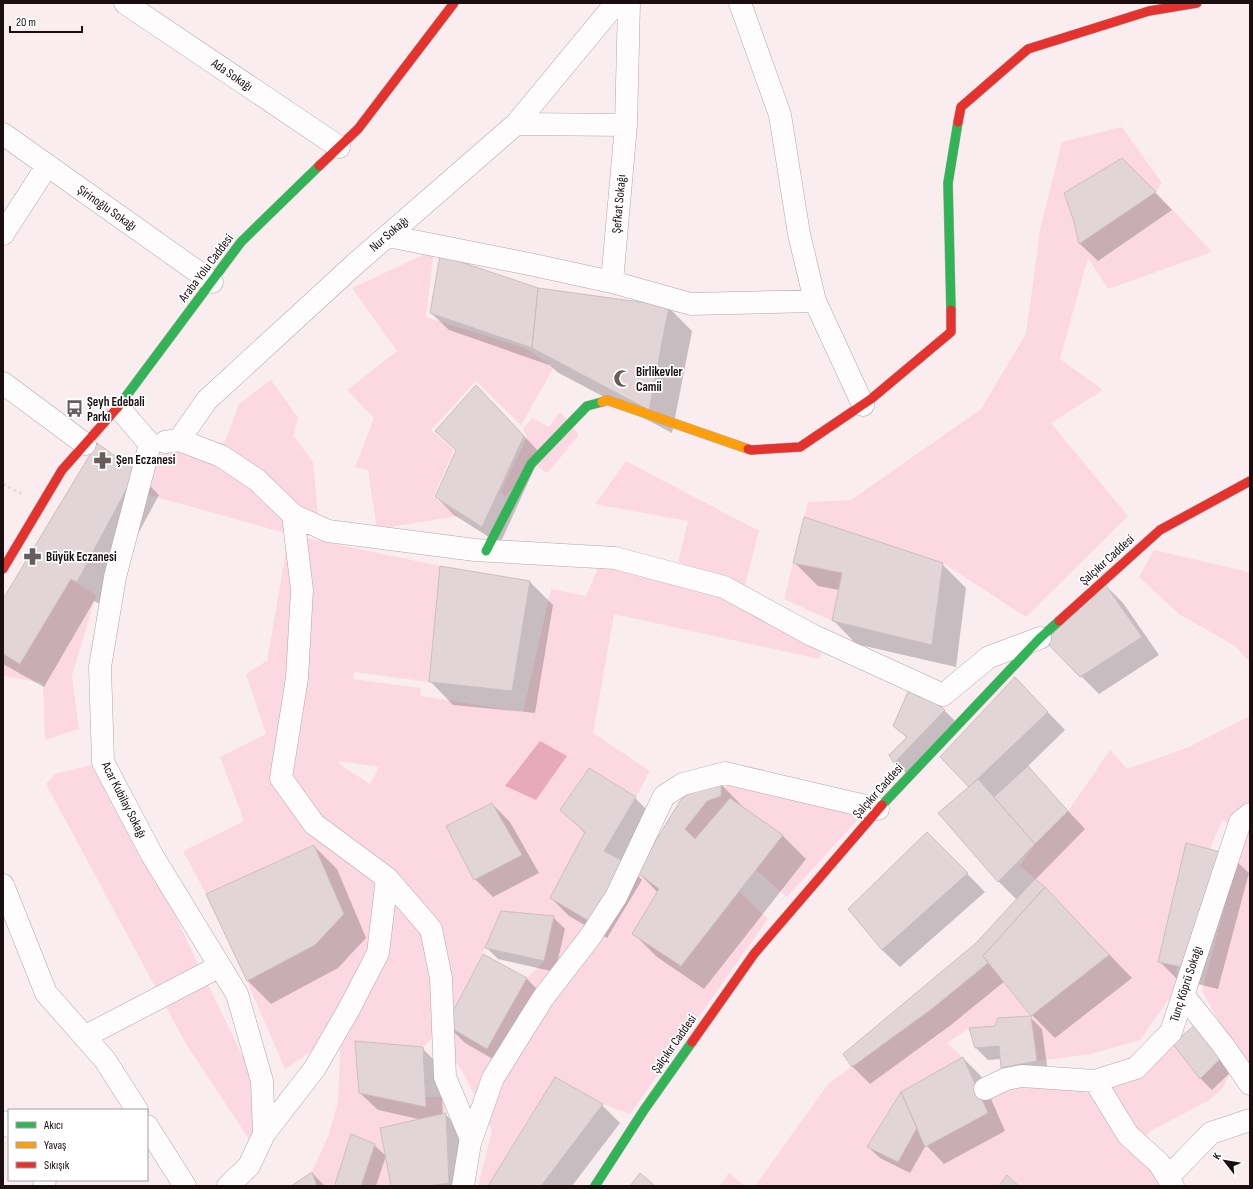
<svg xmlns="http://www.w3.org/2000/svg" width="1253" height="1189" font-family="'Sofia Sans Condensed',sans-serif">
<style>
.green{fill:#fcd9e2;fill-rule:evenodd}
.water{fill:#e7a9bc}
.shadow{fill:#0003}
.building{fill:#e1d5d8;stroke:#cabec2}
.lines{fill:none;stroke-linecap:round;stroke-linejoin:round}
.street-casing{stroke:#b1a6a9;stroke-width:23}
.fast-casing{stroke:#b1a6a9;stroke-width:10}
.slow-casing{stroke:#b1a6a9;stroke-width:10}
.jam-casing{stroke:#b1a6a9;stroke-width:10}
.path{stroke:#dfdadc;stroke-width:2.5;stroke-dasharray:3 3;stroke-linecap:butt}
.street{stroke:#fefcfd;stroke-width:22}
.fast{stroke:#30b455;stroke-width:9}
.slow{stroke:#ff9f0a;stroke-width:9}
.jam{stroke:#e5322d;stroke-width:9}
.labels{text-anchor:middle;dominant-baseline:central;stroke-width:3.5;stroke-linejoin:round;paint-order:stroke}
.street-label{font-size:13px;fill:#1a0e11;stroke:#fff}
.poi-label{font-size:13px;font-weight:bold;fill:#1a0e11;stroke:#fff;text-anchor:start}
</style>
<rect width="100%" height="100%" fill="#f9edf0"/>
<path class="green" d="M1122,127L1162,183L1156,192L1212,252L1108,289L1088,258L1060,359L1103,390L1051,423L1128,516L1026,617L943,563L804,517L808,502L851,500L981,409L1026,334L1040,230L1062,142ZM1122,158L1155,192L1079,244L1074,222L1064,194Z
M434,250L426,317L525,348L554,367L521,425L476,381L431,430L454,450L433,497L459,516L377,529L368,470L355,467L374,418L347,390L397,351L352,288Z
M271,380L298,418L293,435L313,462L320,536L293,535L440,566L429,682L354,672L353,679L421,688L420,696L523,712L551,589L586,596L600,564L679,579L752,612L828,635L819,659L614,614L593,733L650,771L636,797L588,768L560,810L585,832L550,898L589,921L637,872L659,889L633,934L681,966L739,891L768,919L630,1114L603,1104L555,1077L488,1186H478L492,1131L464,1074L436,1034L423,1047L356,1041L359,1093L426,1107V1097H443L446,1113L380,1128L391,1186H361L351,1134L335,1184L338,1186H317L312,1172L329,1134L338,1101L341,1032L285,1069L247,981L315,945L344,914L314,845L206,894L183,851L244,821L220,757L266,734L246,674L267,661L289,534L145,494L148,463L170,447L225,442L239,404ZM339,761L379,767L370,784L339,764ZM492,803L522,855L475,880L446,826ZM501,911L553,916L544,961L527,978L487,1049L446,1025L485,948Z
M560,412L579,435L547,473L532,462L505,498L501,491L527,437L523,429L532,418L549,427Z
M626,461L759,531L744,589L678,562L688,521L595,504Z
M1154,550L1244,571L1250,574V662L1235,646L1179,614L1139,577Z
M793,563L842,573L832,621L784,599Z
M71,579L96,595L72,676L79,729L45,740L43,683L3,676V654L20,664Z
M1250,716V807L1231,825L1222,820L1210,849L1159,962L1177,966L1176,989L1140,1040L1091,1054L1037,1061L1031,1016L998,1018L995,1026L969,1028L947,1043L963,1057L902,1092L867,1147L898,1162L917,1128L926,1146L988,1113L980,1095L1014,1081L1092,1085L1169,1186H1019L1008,1175L999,1186H755L828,1084L933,1008L988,963L1031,1016L1109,955L1045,887L1020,866L1035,844L1068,811L1110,750L1127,769L1189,747Z
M104,762L194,956L278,1129L261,1157L186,1044L46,784L55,774Z
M721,783L861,816L787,897L756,870L783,835L730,798L695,839L685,829L707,801L721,796Z
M1250,825V1068L1226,1034L1202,991L1234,871Z
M1173,1044L1200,1079L1222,1057L1230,1073L1224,1087L1208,1101L1154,1129L1143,1138L1099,1083Z
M729,1173L745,1186H719Z"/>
<path class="water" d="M540,741L567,756L536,800L505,786Z"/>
<path class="shadow" d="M1140,177L1172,210L1098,261L1080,244L1075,222Z
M539,289L668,307L692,331L672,433L557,372L549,364V365L449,330L431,313Z
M494,404L541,454L500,544L454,515L436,497L457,451L436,431Z
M136,472L159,495L100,604L94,601L44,687L3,664V601Z
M794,562L942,564L966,588L956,667L856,644L833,620L839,590L818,586Z
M440,567L530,582L553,605L535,713L453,705L430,681Z
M1105,585L1123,603L1159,655L1099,694L1081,676Z
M1015,678L1065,730L1027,767L1085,829L1035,880L1068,912L1132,978L1055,1038L1032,1015L1005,981L951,1025L870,1084L853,1067L844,1054L976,944L1017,900L998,881L970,787Z
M911,687L945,711L956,722L907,774L895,762L891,755L907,738L894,725Z
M721,784L744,808V809L783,836L806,859L704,989L657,957L634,934L658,893L638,872Z
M635,798L653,816L625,863L642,880L607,938L569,916L551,898L585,833L562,810Z
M492,804L510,822L539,873L493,897L475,879Z
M314,846L337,869L366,938L338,968L271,1004L248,981Z
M945,851L985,892L900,967L882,950Z
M1231,856L1249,873L1218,989L1177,979L1160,962Z
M553,917L565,929L555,972L498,959L487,948Z
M484,955L527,979L544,996L505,1066L465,1043L447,1025Z
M1030,1017L1042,1029L1048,1072L1013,1079L1002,1067L1001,1059L988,1060L976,1048L995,1027Z
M1196,1024L1233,1070L1212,1090L1201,1079L1174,1044Z
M422,1048L440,1066L443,1115H446L463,1132L465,1186H392L423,1120L378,1110L360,1093Z
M963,1058L981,1076L1005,1131L944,1164L926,1145L910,1173L880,1158L868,1147Z
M555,1078L602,1105L620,1123L572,1186H489Z
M374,1145L386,1156L376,1186H338L336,1184Z
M312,1173L325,1186H293Z"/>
<path class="building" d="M1122,158L1156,192L1079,244L1074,222L1064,193Z
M440,255L538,288L532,348L430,313Z
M538,288L669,306L649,410L532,348Z
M476,385L524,436L482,527L435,497L456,450L435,431Z
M97,443L136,471L77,582L71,579L20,664L3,654V599Z
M804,517L943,563L932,645L832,621L842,573L793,563Z
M440,566L530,581L512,691L429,682Z
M1105,584L1142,637L1080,677L1045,641Z
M1015,677L1048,712L969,787L940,757Z
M911,685L945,710L894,763L889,755L907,737L893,726Z
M1028,766L1068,811L1035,844L994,797Z
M589,768L636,797L604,851L625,862L589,921L550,898L585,832L560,810Z
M978,779L1035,844L998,882L938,813Z
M721,783V796L707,801L685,829L695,839L730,798L783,835L681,966L632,934L659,889L637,872L680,801L693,788Z
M492,803L522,855L474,880L446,826Z
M927,832L968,873L882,950L848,909Z
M1186,843L1232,855L1201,971L1158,962Z
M314,845L344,914L315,945L247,981L206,894Z
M1035,879L1045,887L983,956L988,963L933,1008L852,1067L843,1054L976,943Z
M1045,887L1109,955L1031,1016L983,956Z
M501,911L554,916L544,961L485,948Z
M483,954L527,978L487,1049L446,1025Z
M1031,1016L1037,1061L1001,1068L999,1046L975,1048L969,1028L995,1026L998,1018Z
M1197,1023L1222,1057L1200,1079L1173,1044Z
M355,1041L423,1047L426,1107L359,1093Z
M963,1057L988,1113L925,1147L901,1092Z
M555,1077L603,1104L541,1186H488Z
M901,1092L917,1128L898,1162L867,1147Z
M446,1113L449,1183L427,1186H391L380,1128Z
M351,1134L375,1144L361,1186H338L335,1184Z
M312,1172L317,1186H291Z
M640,1173L655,1186H630Z
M1007,1175L1019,1186H999Z"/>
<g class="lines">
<defs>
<path id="street" d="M125,3L339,147
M516,124L626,125L629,3
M3,134L212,282
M3,234L47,166
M388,236L529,264L612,282L691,304L815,301L799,234L780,115L740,3
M612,282L626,125
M815,301L863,405
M3,383L85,444
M118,407L150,444L115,577L100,667L103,762L152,855L237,994L262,1081L264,1134
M179,440L221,456L257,480L293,515L328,531L475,550L615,558L724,587L812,635L943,695L989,657L1040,638
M165,442L179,440L207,400L354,265L516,124L616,3
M387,878L431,929L441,978L445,1077L471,1139
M3,885L46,993L105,1060L137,1110
M1183,995L1223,1045L1250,1084
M84,1037L220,966
M1095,1081L1128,1135L1159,1163L1173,1186
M985,1089L1006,1079L1022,1076L1095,1081L1136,1068L1171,1032L1240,822L1250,814
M3,1122L9,1126
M147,1126L185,1186
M1168,1177L1211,1133L1250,1120
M44,1186L45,1180
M228,1186L249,1166L264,1134L315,1068L349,1009L378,953L387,878L314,824L281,778L297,678L302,590L293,515
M463,1186L470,1143L493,1078L543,998L590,937L616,897L664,796L683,784L725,773L878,809"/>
<path id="fast" d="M951,310L948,183L958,122
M118,407L241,242L319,166
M486,551L531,464L587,406L602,402
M882,805L1040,638L1059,621
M595,1186L644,1110L692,1042"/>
<path id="slow" d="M602,402L607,400L748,449"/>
<path id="jam" d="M958,122L961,107L1028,49L1149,11L1197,3
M319,166L358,129L454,3
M748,449L751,450L800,447L871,399L951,332V310
M3,569L62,470L118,407
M1059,621L1160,530L1250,481
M692,1042L754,954L882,805"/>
</defs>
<use href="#street" class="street-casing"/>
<use href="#fast" class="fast-casing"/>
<use href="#slow" class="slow-casing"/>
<use href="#jam" class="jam-casing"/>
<path class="path" d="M3,484L22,494"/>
<use href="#street" class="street"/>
<use href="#fast" class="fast"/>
<use href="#slow" class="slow"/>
<use href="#jam" class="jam"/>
</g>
<defs>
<symbol id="mosque-bare" viewBox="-9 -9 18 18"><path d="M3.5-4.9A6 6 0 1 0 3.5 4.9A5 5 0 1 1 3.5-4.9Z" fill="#685c5f" stroke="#fff" stroke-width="2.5" paint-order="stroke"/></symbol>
<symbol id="bus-bare" viewBox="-9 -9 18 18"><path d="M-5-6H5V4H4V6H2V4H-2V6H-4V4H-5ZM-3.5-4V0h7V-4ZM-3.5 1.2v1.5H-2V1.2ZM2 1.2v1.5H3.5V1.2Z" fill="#685c5f" stroke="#fff" stroke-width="2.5" paint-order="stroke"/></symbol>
<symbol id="pharmacy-bare" viewBox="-9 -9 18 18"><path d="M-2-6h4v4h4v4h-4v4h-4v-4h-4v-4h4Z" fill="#685c5f" stroke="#fff" stroke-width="2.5" paint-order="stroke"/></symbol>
</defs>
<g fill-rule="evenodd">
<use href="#mosque-bare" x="610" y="366" width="25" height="25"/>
<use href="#bus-bare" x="62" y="396" width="25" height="25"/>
<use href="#pharmacy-bare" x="90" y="448" width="25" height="25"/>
<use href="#pharmacy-bare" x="20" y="544" width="25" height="25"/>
</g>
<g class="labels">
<g class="street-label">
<text transform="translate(232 75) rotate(34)">Ada Sokağı</text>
<text transform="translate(619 204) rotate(-85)">Şefkat Sokağı</text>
<text transform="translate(107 208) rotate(35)">Şirinoğlu Sokağı</text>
<text transform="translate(389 234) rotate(-41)">Nur Sokağı</text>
<text transform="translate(206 268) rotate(-53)">Araba Yolu Caddesi</text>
<text transform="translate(1107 560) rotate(-42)">Şalçıkır Caddesi</text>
<text transform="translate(878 791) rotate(-48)">Şalçıkır Caddesi</text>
<text transform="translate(124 800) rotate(63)">Acar Kubilay Sokağı</text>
<text transform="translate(1186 984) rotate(-72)">Tunç Köprü Sokağı</text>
<text transform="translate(674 1044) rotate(-55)">Şalçıkır Caddesi</text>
</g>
<g class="poi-label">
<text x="636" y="372">Birlikevler<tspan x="636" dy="15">Camii</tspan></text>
<text x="87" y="402">Şeyh Edebali<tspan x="87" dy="15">Parkı</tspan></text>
<text x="116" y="460">Şen Eczanesi</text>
<text x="46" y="557">Büyük Eczanesi</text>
</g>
</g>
<rect width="1253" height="1189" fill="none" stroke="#1a0e11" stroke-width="8"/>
<rect x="8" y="1109" width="140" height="72" fill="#ffffff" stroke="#a39fa0"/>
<rect x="16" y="1122" width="20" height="6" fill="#30b455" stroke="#a39fa0"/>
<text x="44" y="1129" font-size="12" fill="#1a0e11">Akıcı</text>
<rect x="16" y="1142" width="20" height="6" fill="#ff9f0a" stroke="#a39fa0"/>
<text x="44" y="1149" font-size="12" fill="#1a0e11">Yavaş</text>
<rect x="16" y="1162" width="20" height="6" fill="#e5322d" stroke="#a39fa0"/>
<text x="44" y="1169" font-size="12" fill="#1a0e11">Sıkışık</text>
<g transform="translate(1225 1161) rotate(301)" stroke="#ffffff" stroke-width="3" paint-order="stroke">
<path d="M0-3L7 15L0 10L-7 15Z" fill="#1a0e11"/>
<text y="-6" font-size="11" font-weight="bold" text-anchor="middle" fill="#1a0e11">K</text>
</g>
<path d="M10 26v6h72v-6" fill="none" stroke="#1a0e11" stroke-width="2"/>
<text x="16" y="26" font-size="12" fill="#1a0e11" stroke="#ffffff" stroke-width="3" paint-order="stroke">20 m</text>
</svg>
